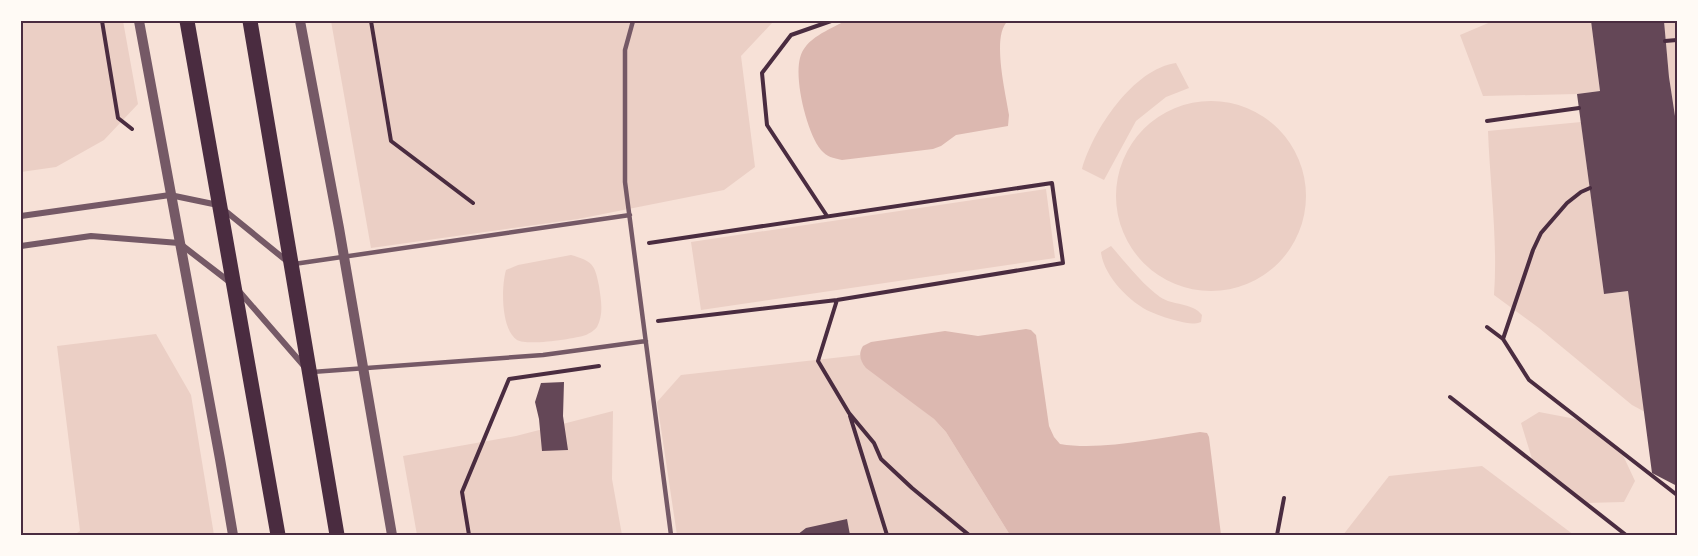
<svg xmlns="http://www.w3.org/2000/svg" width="1698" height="556" font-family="Poppins,sans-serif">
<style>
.green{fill:#ebcfc5}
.water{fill:#dcb8b0}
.building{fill:#644757}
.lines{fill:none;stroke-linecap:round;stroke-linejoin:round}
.path{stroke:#4a2c40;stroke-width:4}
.service{stroke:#755966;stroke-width:4.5}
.minor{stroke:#755966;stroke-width:6}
.tertiary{stroke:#755966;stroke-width:10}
.primary{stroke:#4a2c40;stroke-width:15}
.neatline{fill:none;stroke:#4a2c40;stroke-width:2}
</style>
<rect width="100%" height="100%" fill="#f7e1d7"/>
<path class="green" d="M21,21H123L138,104L104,140L56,167L21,172Z
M331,21H778L772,23L741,56L755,167L724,190L578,219L371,248Z
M1493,21H1591L1600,91L1577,94L1483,96L1460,35Z
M1664,21H1677V129L1669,77Z
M1176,63L1189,88L1166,97L1136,121L1104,180L1082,169C1093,130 1133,69 1176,63Z
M1116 196a95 95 0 1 1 190 0a95 95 0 1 1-190 0Z
M1581,122L1604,294L1628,291L1645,412L1632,405L1539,328L1494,295C1498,240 1490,186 1488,131Z
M1046,189L1055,258L701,310L691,242Z
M1111,246C1125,262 1143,285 1160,297C1173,306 1192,302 1202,315L1201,322C1193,325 1187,323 1178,321C1169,319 1160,316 1151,312C1130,303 1103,275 1101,252Z
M571,255C592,261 595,264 599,286C601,301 604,313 597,327C595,330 590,333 586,335C574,339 527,346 517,340C501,329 501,288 506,270L518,265Z
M156,334L191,395L214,535H74L80,531L57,346Z
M860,355L862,362L934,419L946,432L1010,535H677L657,402L681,375Z
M613,411L612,479L622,535H417L403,456L516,436Z
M1539,412L1581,420L1621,451L1635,481L1624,502L1585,503L1533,462L1521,423Z
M1482,466L1574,535H1343L1389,476Z"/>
<path class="water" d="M845,21H1008C991,35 1006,94 1009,115L1008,126L956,135L941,146L933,149L842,160C833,158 827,157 821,150C807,133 794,80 800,58C805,38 829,30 845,21Z
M1026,329L1031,330L1036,335L1049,426L1054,437L1060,444C1101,451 1158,438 1200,432L1207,433L1209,437L1221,535H1010L946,432L934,419L866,368C860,361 858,354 863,346L871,342L945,331L978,336Z"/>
<path class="building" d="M1591,21H1664L1669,77L1677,129V486L1652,473L1628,291L1604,294L1577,94L1600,91Z
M564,382L563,416L568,450L542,451L539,419L535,402L541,383Z
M847,519L850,535H797L806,528Z"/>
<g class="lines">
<path class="path" d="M102,21L118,118L132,129
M371,21L391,141L473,203
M1665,41L1677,40
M1487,121L1579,108
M827,216L767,125L762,73L791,35L831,21
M649,243L1052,183L1063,263L837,300L658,321
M837,300L818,361L849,413L874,443L881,459L912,488L969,535
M1487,327L1503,339L1529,380L1677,495
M1503,339L1533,250L1541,233L1567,203L1581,192L1590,188
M1450,397L1626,535
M850,416L887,535
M469,535L462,492L509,379L599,366
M1277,535L1284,498"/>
<path class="service" d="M633,21L625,50V182L671,535
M294,264L630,215
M312,372L543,355L646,341"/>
<path class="minor" d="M21,216L170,195L218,205L288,262
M21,246L91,236L179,243L231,283
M238,290L304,366"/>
<path class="tertiary" d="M139,21L220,459L233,535
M300,21L339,228L392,535"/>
<path class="primary" d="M187,21L278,535
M250,21L337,535"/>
</g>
<rect width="1698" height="556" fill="none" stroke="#fffaf5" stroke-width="45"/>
<rect x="22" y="22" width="1654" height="512" class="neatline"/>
</svg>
